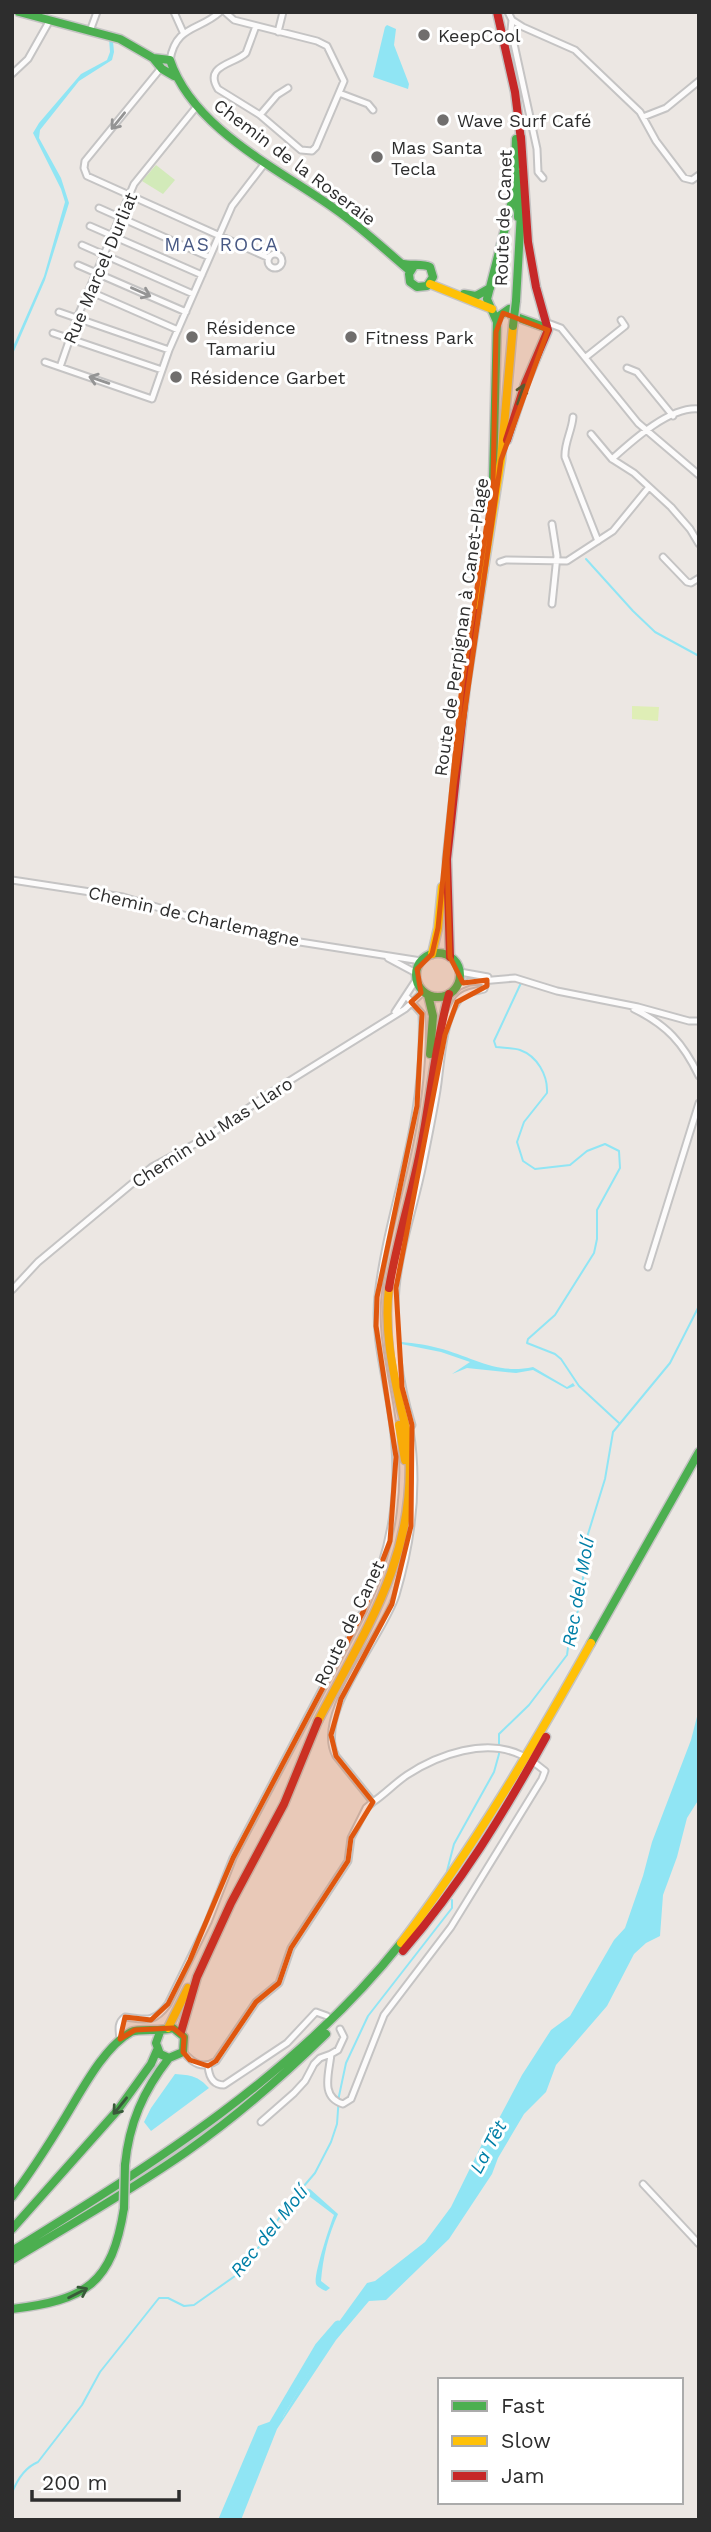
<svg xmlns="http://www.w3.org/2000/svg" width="711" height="2532" font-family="'Work Sans',sans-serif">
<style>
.green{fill:#d2eab9}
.pitch{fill:#dfeeb6}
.water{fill:#90e5f4}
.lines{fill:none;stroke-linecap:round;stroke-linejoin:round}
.stream{stroke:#90e5f4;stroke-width:2}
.river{stroke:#90e5f4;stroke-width:9}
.street-casing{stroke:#c5c4c4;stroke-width:9}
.fast-casing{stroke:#c5c4c4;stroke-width:11}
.slow-casing{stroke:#c5c4c4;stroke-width:11}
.jam-casing{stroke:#c5c4c4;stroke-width:11}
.street{stroke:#fcfbfb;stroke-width:5}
.fast{stroke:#4caf50;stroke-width:8}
.slow{stroke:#ffc107;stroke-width:8}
.jam{stroke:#c62828;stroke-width:8}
.fast-bridge-casing{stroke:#c5c4c4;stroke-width:11;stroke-linecap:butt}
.fast-bridge{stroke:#4caf50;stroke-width:8}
.oneway{stroke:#949494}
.oneway2{stroke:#385a39}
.marked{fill:#df570e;fill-opacity:0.2;stroke:#df570e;stroke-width:5;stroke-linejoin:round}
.poi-dot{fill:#706e6d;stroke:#fff;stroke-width:2.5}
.labels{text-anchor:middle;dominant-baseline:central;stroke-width:6;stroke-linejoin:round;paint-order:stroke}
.poi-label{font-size:18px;fill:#2d2d2d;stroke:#fff;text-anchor:start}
.street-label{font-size:18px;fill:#2d2d2d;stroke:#fff}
.neighbourhood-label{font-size:19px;letter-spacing:2px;fill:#485984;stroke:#fff}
.water-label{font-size:19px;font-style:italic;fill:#017fa7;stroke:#fff}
</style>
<rect width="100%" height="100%" fill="#ece7e3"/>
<path class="green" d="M156,165L175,180L163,194L142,181Z"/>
<path class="pitch" d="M632,706L659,707L658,721L632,719Z"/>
<path class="water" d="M387,25L396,29L394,45L409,84L408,89L373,77L385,27Z
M109,39L113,41L114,52L112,60L79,81L40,130L39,138L61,178L69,203L45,280L12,356V349L44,276L65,202L61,189L33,133L39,123L81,74L107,60L110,52Z
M395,1341C409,1343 425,1344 438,1348C474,1357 495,1375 533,1367L567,1387L573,1383L575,1386L567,1389L533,1370L516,1373L467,1368L452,1374L470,1362L441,1352L396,1343Z
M699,1709V1799L687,1818L677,1857L663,1895L660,1936L646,1943L634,1954L607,2006L556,2065L546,2092L524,2114L498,2158L492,2174L449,2239L386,2300L369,2301L336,2340L277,2429L241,2520H218L258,2426L283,2417L333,2330L367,2283L375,2281L425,2242L451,2207L482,2144L495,2126L522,2075L551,2030L570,2016L614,1940L625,1928L643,1876L652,1842L691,1740Z
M175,2074C191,2075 198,2076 209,2088L151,2131L144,2122L151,2108Z
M304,2188L310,2189L338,2214C328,2236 323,2257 321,2281L330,2288L326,2291C323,2290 317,2287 316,2284C313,2276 330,2225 334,2215L301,2190Z"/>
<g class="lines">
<path class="stream" d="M586,559L633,611L655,632L699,656
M521,983L494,1041L496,1047C504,1048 513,1048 520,1050C537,1056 548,1075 547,1093L524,1122L517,1142L523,1161L535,1169L570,1165L587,1151L605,1144L619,1151L620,1168L597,1210V1239L594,1253L555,1315L528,1339L527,1343L555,1354L561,1359L579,1386L619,1423
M447,1871L454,1844L494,1772L499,1754V1734L529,1705L567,1655L570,1633L580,1605L588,1534L605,1479L613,1432L670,1363L699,1306
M12,2493C17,2480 26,2467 38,2462L82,2405L100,2372L155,2303L159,2298H168L184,2306L194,2305L235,2276L267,2237L286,2207L315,2173L331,2142L337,2124L339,2096L346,2063L368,2016L452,1908V1900"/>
<path class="river" d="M270,2430L319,2347L338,2325"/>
<defs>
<path id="street" d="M174,12L183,32
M225,12L234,20L317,41L327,46L344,81L316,147L312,151L301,150L260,115L218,89C203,65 235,64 246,53L256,26
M508,12L512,20L523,27L575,50L640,112L656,141L684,178L692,180L699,175
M512,20L511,30L537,149L538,172L543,178
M90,31L97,12
M278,32L283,12
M170,60C176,25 199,31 220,12
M161,68L85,161L84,168L87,176L269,258
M12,74L28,59L50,20
M339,93L368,104L373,110
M260,115L277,95L288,88
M643,117L666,108L699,81
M99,208L209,257
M90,226L202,275
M82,245L193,294
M268 261a7 7 0 1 1 14 0a7 7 0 1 1-14 0Z
M78,265L186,312
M89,291L178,330
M59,312L169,350
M545,322L561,328L638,423L699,475
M53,333L162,370
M586,357L625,326L621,320
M45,362L152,399L169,350L232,206L265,163
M60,367L77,318L134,184L197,106
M627,368L637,372L673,416
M573,417C572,431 564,443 565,457L598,541
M591,434L612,459L634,473L671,507L690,529L699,544
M612,459C632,441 670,406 699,409
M552,524L557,556L552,604
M663,557L687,582L691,583L699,578
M500,562L506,560L567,561L613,531L649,487
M12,880L123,897L217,925L268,937L421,961
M388,958L416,973
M460,972L488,977
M457,987L469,982L515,978L557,991L638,1007L689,1021H699
M634,1009C667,1025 683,1043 699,1076
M395,1012L416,980
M648,1267L699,1103
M12,1290L38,1262L152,1167L204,1139L270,1093L405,1009L423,992
M409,1430L412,1425C399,1383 392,1332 396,1288C400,1245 415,1205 423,1164C428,1139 433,1115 437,1090C441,1064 442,1024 457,1002C463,992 474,992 484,989L487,977
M373,1802C385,1794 395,1783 407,1775C439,1754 486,1738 521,1755
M340,2029L344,2037L338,2050L331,2054C329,2074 320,2097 343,2104L351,2099L384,2015L451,1927L542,1779L545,1771L536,1764
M120,2039C119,2030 117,2023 125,2017C147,2020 154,2023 168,2004L208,1922L233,1858L363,1612C395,1544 403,1481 390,1406C384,1369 374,1334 378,1296C383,1250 396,1206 406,1161C417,1114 424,1063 422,1014L406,996
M183,2052C193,2063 202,2070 216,2061L256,2002L279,1983L291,1948L348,1861L351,1838L366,1808L373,1802L336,1756C313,1715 383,1637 396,1595C412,1541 419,1485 410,1430
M208,2066C209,2076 212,2085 224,2085L287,2043L316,2012L327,2016
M261,2122L294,2093L305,2081L314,2064L320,2058L331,2054
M643,2184L699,2244"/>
<path id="fast" d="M19,12L120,39L153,58L162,69L174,76
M153,58L170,60C193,129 279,169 335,209C361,227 385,250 410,271
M518,217L519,174
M403,264C412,266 422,263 430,267L433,277L427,286L417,287L410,282L409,274L414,266
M464,294L476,296L490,288
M516,301L521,212
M511,315L547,328
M497,322L487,299L514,193L516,139
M493,479L497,322L499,316L509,309
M416 975a22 22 0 1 1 44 0a22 22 0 1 1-44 0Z
M428,995L433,1016L430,1054
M591,1643L699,1452
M125,2165C129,2124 143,2091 169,2058
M12,2197C32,2171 49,2144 66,2116C82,2090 104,2047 131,2032C139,2028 160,2032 173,2028L184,2037L183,2052L169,2058L160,2054L156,2043L160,2032
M12,2229L117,2111L151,2064L157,2050
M12,2251C154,2163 296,2075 401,1943
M12,2260C70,2225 130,2191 186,2152C236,2117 282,2077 326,2034
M12,2309C86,2300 112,2284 124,2208"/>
<path id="slow" d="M430,284L492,309
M477,613L501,460L513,326
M432,954L438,928L442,887
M399,1425L405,1460
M318,1721C366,1629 417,1555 409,1446C408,1432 403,1418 400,1404C392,1366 384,1327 389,1288
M401,1943C473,1849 533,1747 591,1643
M168,2028L188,1988"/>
<path id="jam" d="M497,12L515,92L521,140
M507,440L525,384L548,330L536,287L528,242L521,137
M450,957L447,859L466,685L477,613
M389,1288C397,1240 412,1194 421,1147C431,1096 435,1044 449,994
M403,1951C460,1885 504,1813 546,1737
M181,2032L197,1977L231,1903L284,1804L318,1721"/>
</defs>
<use href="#street" class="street-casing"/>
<use href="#fast" class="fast-casing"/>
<use href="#slow" class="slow-casing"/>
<use href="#jam" class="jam-casing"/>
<use href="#street" class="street"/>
<use href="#fast" class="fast"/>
<use href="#slow" class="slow"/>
<use href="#jam" class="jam"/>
<defs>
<path id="fast-bridge" d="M513,326L516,301
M124,2208L125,2165"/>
</defs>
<use href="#fast-bridge" class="fast-bridge-casing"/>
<use href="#fast-bridge" class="fast-bridge"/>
</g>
<defs><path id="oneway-shaft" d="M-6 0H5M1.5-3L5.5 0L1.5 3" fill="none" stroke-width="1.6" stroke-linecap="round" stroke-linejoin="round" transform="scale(1.75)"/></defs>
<g class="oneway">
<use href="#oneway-shaft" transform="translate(118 121) rotate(129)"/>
<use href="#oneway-shaft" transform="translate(141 292) rotate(24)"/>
<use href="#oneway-shaft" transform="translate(99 380) rotate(-161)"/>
</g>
<g class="oneway2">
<use href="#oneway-shaft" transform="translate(521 394) rotate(-71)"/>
<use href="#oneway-shaft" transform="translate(120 2106) rotate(129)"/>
<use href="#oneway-shaft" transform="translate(78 2293) rotate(-27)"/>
</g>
<path class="marked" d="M503,313L548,330L501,460L454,786L447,859L450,957L463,983L487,980V986L457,1002L445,1035L396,1288L402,1387L412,1425L411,1526L392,1604L341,1699L331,1735L336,1756L373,1802L351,1838L348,1861L291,1948L279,1983L256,2002L216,2061L208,2066L190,2060L183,2052L184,2037L173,2028L135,2030L120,2039L125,2017L151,2020L168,2004L190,1960L233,1858L363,1612L390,1541L396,1457L376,1326L377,1297L417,1106L422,1014L411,1002L421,993L417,969L432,954L438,928L462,685L493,484L496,332Z"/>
<g class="poi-dot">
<circle cx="424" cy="35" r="7"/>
<circle cx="443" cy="120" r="7"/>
<circle cx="377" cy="157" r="7"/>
<circle cx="192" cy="337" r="7"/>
<circle cx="351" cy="337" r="7"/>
<circle cx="176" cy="377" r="7"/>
</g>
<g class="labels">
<g class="poi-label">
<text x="438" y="35">KeepCool</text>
<text x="457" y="120">Wave Surf Café</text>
<text x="391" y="147">Mas Santa<tspan x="391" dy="21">Tecla</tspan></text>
<text x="206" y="327">Résidence<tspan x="206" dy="21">Tamariu</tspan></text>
<text x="365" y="337">Fitness Park</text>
<text x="190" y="377">Résidence Garbet</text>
</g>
<g class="street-label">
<text transform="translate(295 162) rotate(37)">Chemin de la Roseraie</text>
<text transform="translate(503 218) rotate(-88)">Route de Canet</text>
<text transform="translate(100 268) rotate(-67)">Rue Marcel Durliat</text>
<text transform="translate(461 627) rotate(-82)">Route de Perpignan à Canet-Plage</text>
<text transform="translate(194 916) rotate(13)">Chemin de Charlemagne</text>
<text transform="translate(212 1132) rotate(-33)">Chemin du Mas Llaro</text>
<text transform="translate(349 1623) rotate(-64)">Route de Canet</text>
</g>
<g class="neighbourhood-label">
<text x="222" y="244">MAS ROCA</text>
</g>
<g class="water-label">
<text transform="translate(578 1592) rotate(-80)">Rec del Molí</text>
<text transform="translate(488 2147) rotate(-62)">La Têt</text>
<text transform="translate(269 2231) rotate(-51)">Rec del Molí</text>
</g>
</g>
<rect width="711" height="2532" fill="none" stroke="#2d2d2d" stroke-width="28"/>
<rect x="438" y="2378" width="245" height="126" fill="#ffffff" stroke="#ababab" stroke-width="2"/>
<rect x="452" y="2401" width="35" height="10" fill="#4caf50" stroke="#ababab" stroke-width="2"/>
<text x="501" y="2413" font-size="21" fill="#2d2d2d">Fast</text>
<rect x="452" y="2436" width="35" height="10" fill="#ffc107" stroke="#ababab" stroke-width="2"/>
<text x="501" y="2448" font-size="21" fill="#2d2d2d">Slow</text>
<rect x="452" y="2471" width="35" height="10" fill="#c62828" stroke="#ababab" stroke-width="2"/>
<text x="501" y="2483" font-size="21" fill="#2d2d2d">Jam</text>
<path d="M32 2490v10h147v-10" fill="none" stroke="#2d2d2d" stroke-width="3.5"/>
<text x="42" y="2490" font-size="21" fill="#2d2d2d" stroke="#ffffff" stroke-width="5" paint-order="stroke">200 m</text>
</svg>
